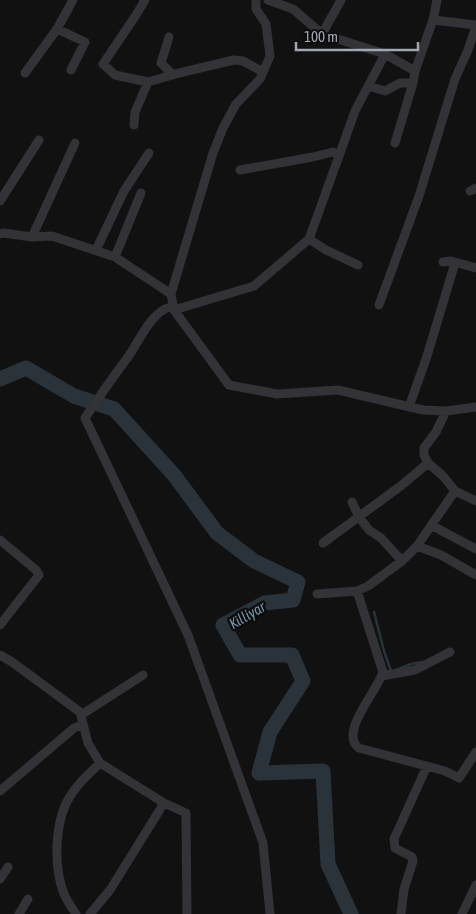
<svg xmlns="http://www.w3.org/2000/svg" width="476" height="914" font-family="'Asap Condensed',sans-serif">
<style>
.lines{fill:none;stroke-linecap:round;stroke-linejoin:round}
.stream{stroke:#2a333a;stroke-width:2.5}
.river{stroke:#2a333a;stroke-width:15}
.minor{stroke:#323237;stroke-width:9}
.labels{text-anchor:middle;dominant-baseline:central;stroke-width:5;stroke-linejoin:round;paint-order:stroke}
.water-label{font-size:15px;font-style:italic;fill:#7995ae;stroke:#0c0c0d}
</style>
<rect width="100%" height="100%" fill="#111112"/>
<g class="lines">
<path class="stream" d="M374,612L384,651L391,671
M396,670L411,664L422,662"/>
<path class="river" d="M0,379L26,368L74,396L114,409L174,475L217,533L254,561L298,582L293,600L265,603L223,625L240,655H292L303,681L270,732L259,773L323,771L328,864L351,914"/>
<path class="minor" d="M145,0L136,15L103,64L115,75L148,82L179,73L234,60L243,61L263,72
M268,0L293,9L322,34L385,54L415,71L433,20L476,25
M433,20L437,0
M57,29L85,42L71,70
M322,34L341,0
M169,37L161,63L173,75
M25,73L57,29L73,0
M368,86L385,91L400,83H413
M134,125L135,112L148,82
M395,143L413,83L415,71
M240,170L313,157L333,152L339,156L355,111L385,54
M470,191L476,188
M0,201L39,140
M0,234L4,233L32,237L52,236L115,257L171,294L174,310L229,385L277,394L338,390L423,410L446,411L476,407
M32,237L75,143
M309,239L326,250L358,265
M96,250L124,191L149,153
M115,257L141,193
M443,262L451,261L476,268
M171,294L213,153L223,128L236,104L260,79L270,56L266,24L256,9V0
M379,305L419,196L455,79L468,50L476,26
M409,407L427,356L455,263
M455,491L476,501
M352,502L359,517L369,530L381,538L402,561
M431,525L476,549
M0,540L36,570L39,575L0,625
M323,543L402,485L428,463
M417,546L441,555L476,575
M357,591L383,672C378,690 338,733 359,748L445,771L459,778L476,752
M317,594L357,591L368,586L402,561L417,546L455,491L443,476L428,463L424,455V448L436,432L446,411
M0,655L12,662L80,712L88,743L100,763C91,772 80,781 73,792C54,817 53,865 64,894C67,901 72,908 76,914
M382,676L415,670L450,652
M81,715L143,675
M100,763L164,803L186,813L187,914
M0,791L74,728L83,724
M0,879L8,867
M19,914L28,899
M90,914L110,890L164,803
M270,914L263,843L188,635L85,418C99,397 113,377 128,357C138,343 151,312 170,307L174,310L254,286L309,239L339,156
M401,914L404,889L413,861L412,857L395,848L394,839L427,766
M462,914L476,885"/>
</g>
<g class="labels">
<g class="water-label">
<text transform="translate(247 615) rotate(-30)">Killiyar</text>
</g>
</g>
<path d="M296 42v8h122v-8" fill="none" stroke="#a2a7b2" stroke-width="2.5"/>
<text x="304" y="42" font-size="15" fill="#a2a7b2" stroke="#0c0c0d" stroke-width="4" paint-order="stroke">100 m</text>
</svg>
